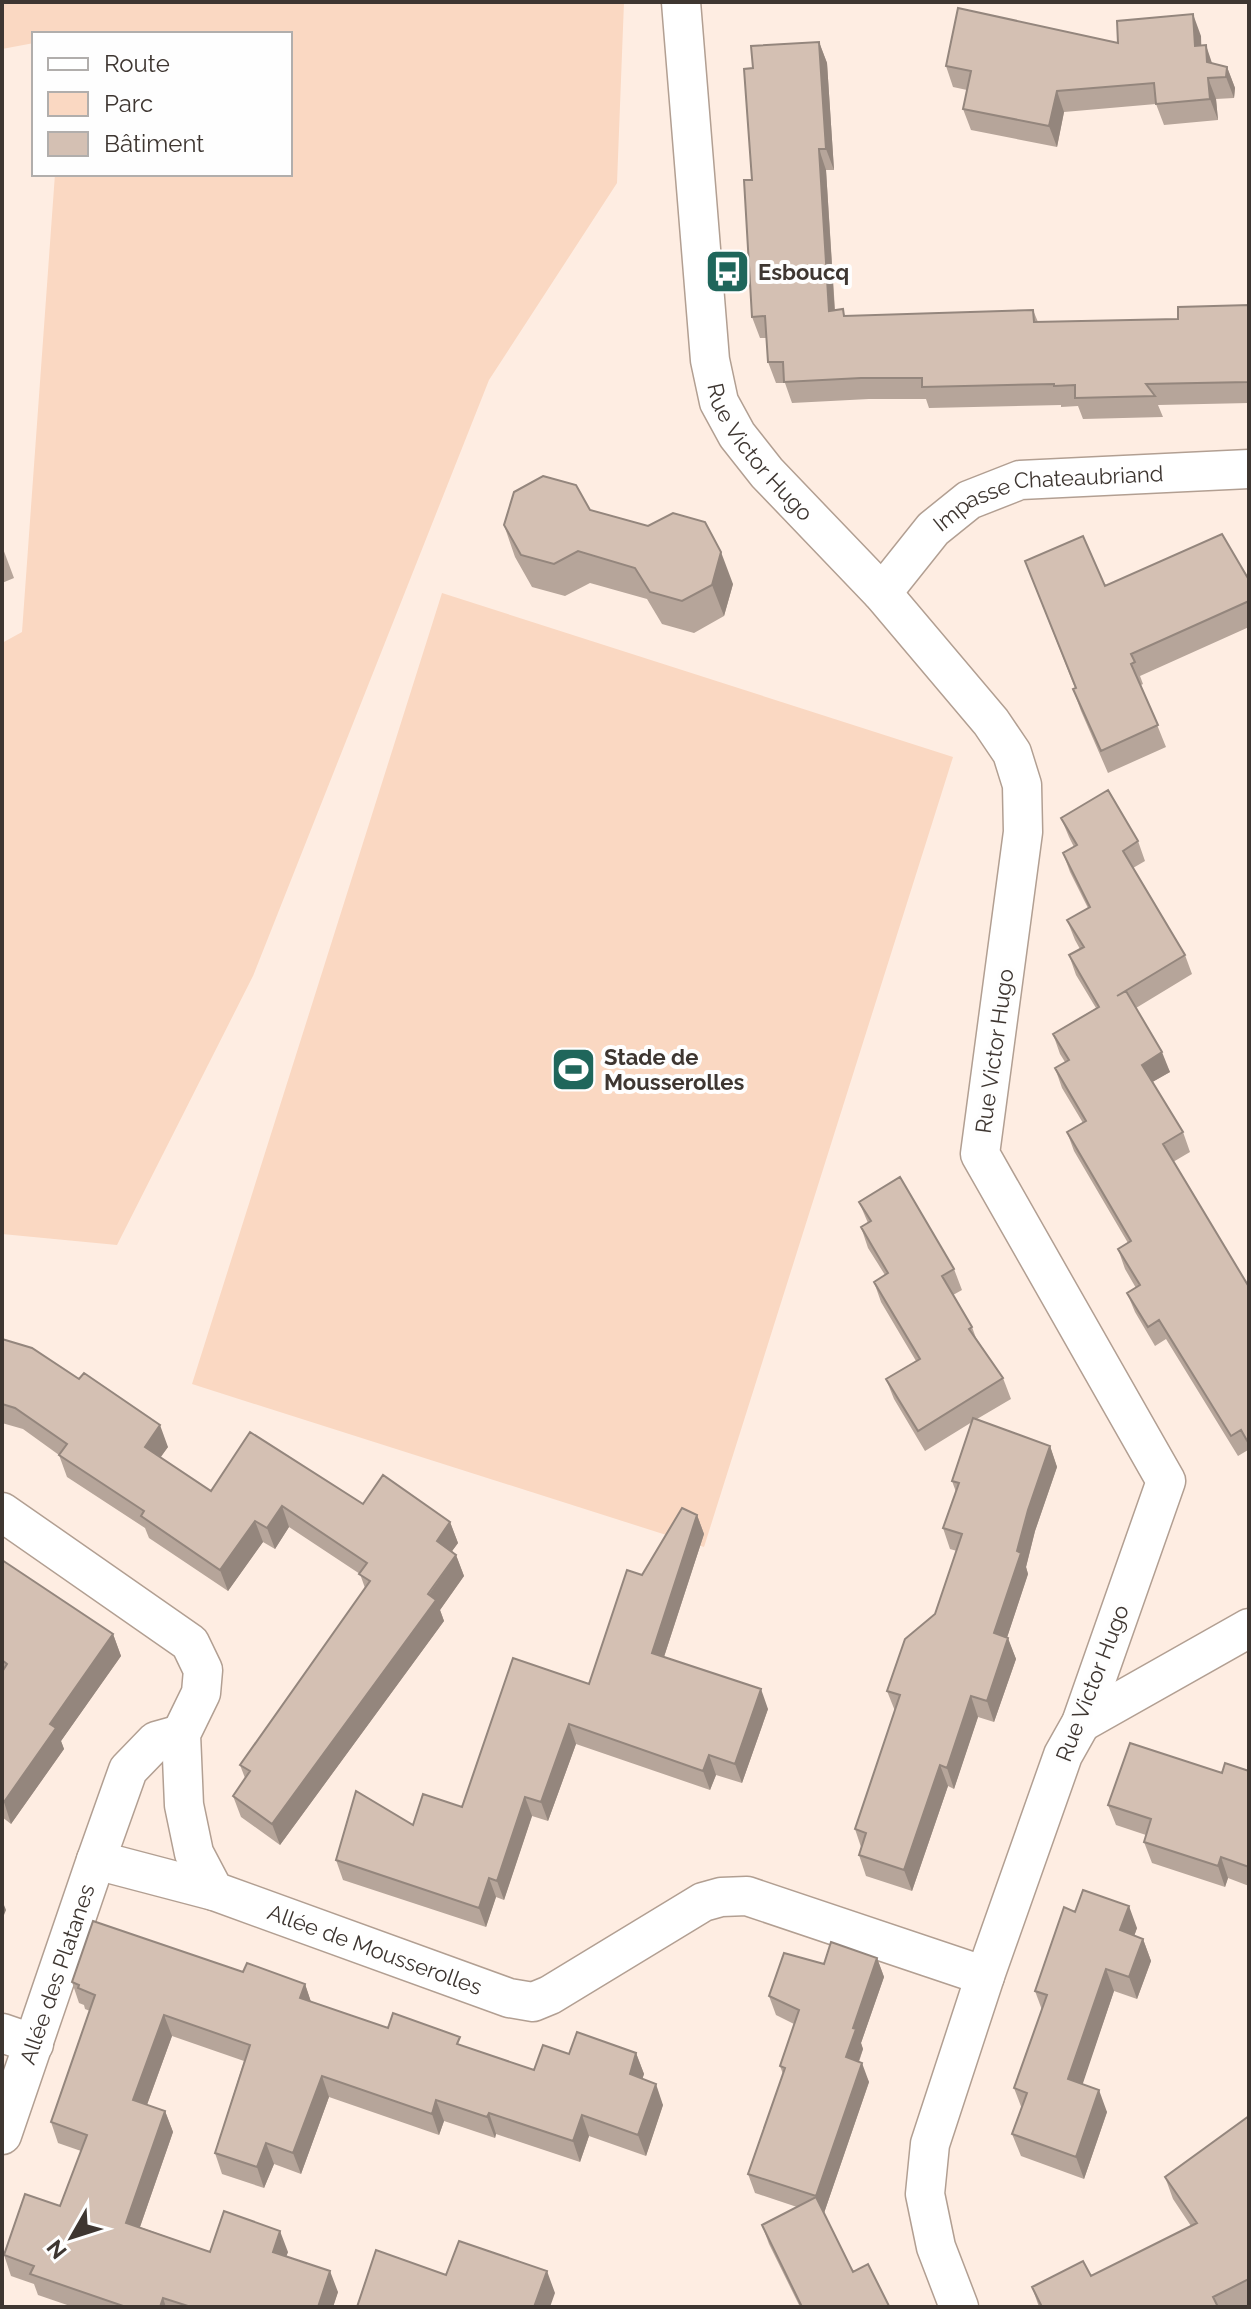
<svg xmlns="http://www.w3.org/2000/svg" width="1251" height="2309" font-family="Raleway,sans-serif">
<style>
.green{fill:#fad8c2}
.lines{fill:none;stroke-linecap:round;stroke-linejoin:round}
.minor-casing{stroke:#b29f92;stroke-width:41}
.minor{stroke:#fff;stroke-width:38}
.wall{fill:#b6a59a}
.shaded-wall{fill:#94867d}
.building{fill:#d4c0b3;stroke:#94867d;stroke-width:2}
.labels{text-anchor:middle;dominant-baseline:central;stroke-width:8;stroke-linejoin:round;paint-order:stroke}
.poi-label{font-size:22px;font-weight:bold;fill:#3e3631;stroke:#fefefe;text-anchor:start}
.street-label{font-size:22px;fill:#3e3631;stroke:#fefefe}
</style>
<rect width="100%" height="100%" fill="#feede2"/>
<path class="green" d="M2,2H624L617,183L489,380L253,976L117,1245L2,1234V643L22,632L55,174H290V34H34V43L2,49Z
M442,593L953,757L704,1547L192,1384Z"/>
<g class="lines">
<defs>
<g id="minor">
<path id="s1" d="M681,2L710,360L719,402L737,435L767,473L882,593L991,722L1012,753L1022,785L1023,832L980,1154L1166,1481L1081,1723L1063,1755L985,1976L930,2144L925,2194L936,2247L959,2307"/>
<path id="s2" d="M882,593L933,529L969,500L1020,480L1249,469"/>
<path id="s3" d="M2,1512L190,1643L203,1670L201,1693L181,1734L184,1805L194,1853L214,1891L509,1998L533,2002L550,1995L703,1902L721,1897L747,1896L985,1976"/>
<path d="M1081,1723L1249,1628"/>
<path d="M181,1734L156,1741L128,1770L96,1860L214,1891"/>
<path d="M2,2033L34,2044"/>
<path id="s4" d="M2,2135L96,1860"/>
</g>
</defs>
<use href="#minor" class="minor-casing"/>
<use href="#minor" class="minor"/>
</g>
<path class="wall" d="M1201,36V45L1212,64L1227,67L1235,88L1234,98L1216,99L1218,120L1164,125L1156,104L1064,112L1057,147L971,130L963,109L967,90L953,87L946,66L1118,43Z
M819,42L827,63L834,170H826L835,310L846,316L1033,310L1038,322L1178,319L1249,305V403L1158,405L1163,417L1083,419L1078,406L1061,407V405L929,408L926,399H869L792,403L785,383H776L768,362L767,338H760L752,317L753,68Z
M590,510L733,584L724,616L694,633L662,624L647,599L590,583L565,596L532,587L515,557L504,525Z
M2,546L14,578L2,583Z
M1025,561L1105,586L1249,580V627L1140,676L1143,684L1141,685L1166,747L1108,773L1081,711L1073,689L1075,688Z
M1061,818L1138,841L1145,861L1133,868L1185,955L1192,974L1136,1008L1170,1072L1152,1082L1183,1132L1190,1152L1173,1162L1249,1287V1452L1248,1450L1238,1456L1166,1339L1155,1346L1135,1312L1127,1293L1136,1288L1125,1269L1118,1249L1128,1243L1074,1151L1067,1132L1083,1123L1062,1088L1055,1068L1065,1062L1060,1054L1053,1034L1096,1008L1076,975L1069,955L1080,949L1075,940L1067,920L1088,908L1070,872L1063,853L1074,847L1069,837Z
M859,1202L954,1269L962,1290L953,1295L972,1327L976,1338L1003,1378L1011,1399L977,1419L1050,1446L1057,1467L1035,1531L1026,1567L1028,1574L1007,1637L1016,1659L994,1722L978,1717L954,1789L948,1786L912,1891L866,1876L859,1855L861,1847L855,1829L895,1711L887,1691L935,1614L957,1551L950,1549L943,1528L956,1492L952,1481L972,1422L925,1451L894,1399L886,1379L916,1361L881,1302L874,1282L885,1275L868,1248L861,1227L868,1223Z
M2,1339L168,1447L160,1457L211,1491L363,1504L450,1522L458,1543L452,1551L456,1555L464,1576L440,1610L444,1621L280,1845L241,1817L233,1796L245,1778L240,1765L365,1588L360,1574L289,1527L275,1549L263,1542L228,1591L149,1538L145,1528L67,1477L59,1455L23,1429L2,1423Z
M697,1515L704,1534L664,1657L768,1709L742,1783L716,1775L710,1790L576,1744L548,1821L532,1816L504,1900L496,1897L486,1927L343,1880L336,1860L413,1825L462,1807L589,1684L642,1575Z
M2,1560L113,1634L121,1656L61,1741L64,1749L11,1824L2,1817Z
M1249,1771V1886L1228,1878L1225,1887L1152,1863L1144,1842L1146,1835L1116,1825L1108,1805L1222,1773Z
M1075,1912L1137,1928L1134,1936L1143,1939L1151,1961L1137,1999L1114,1991L1082,2084L1107,2112L1084,2179L1021,2156L1012,2134L1022,2109L1014,2088L1042,2010L1035,1991Z
M877,1958L884,1977L861,2043L863,2049L859,2062L869,2082L824,2213L853,2272L868,2264L890,2307H800L769,2244L762,2225L797,2207L755,2193L748,2174L783,2074L780,2066L794,2024L776,2015L769,1996L824,1964Z
M243,1972L305,1984L311,2002L388,2028L463,2046L534,2070L569,2054L636,2053L644,2074L642,2079L663,2105L646,2156L589,2136L580,2162L496,2134L495,2138L444,2121L439,2135L329,2097L301,2174L274,2164L264,2188L222,2174L215,2153L244,2061L172,2036L147,2105L165,2111L173,2132L140,2227L210,2252H288L286,2256L338,2292L333,2307H73L38,2295L34,2284L11,2276L4,2255L60,2206L81,2151L58,2143L51,2122L90,2011L85,2009L84,2005L79,2003L72,1982Z
M1249,2116V2305L1245,2307H1039L1032,2287L1091,2276L1191,2226L1173,2199L1165,2177Z"/>
<path class="shaded-wall" d="M1193,14L1201,36L1202,67L1195,46Z
M819,42L827,63L834,170L826,149Z
M1206,45L1213,66L1207,62Z
M1227,67L1235,88L1234,98L1226,77Z
M1208,78L1216,99L1218,120L1210,99Z
M1057,91L1064,112L1057,147L1049,126Z
M819,149L826,170L836,332L829,311Z
M721,552L733,584L724,616L712,585Z
M1162,1052L1170,1072L1149,1084L1142,1065Z
M160,1425L168,1447L153,1468L145,1447Z
M1050,1446L1057,1467L1035,1531L1026,1567L1028,1574L1002,1653L994,1633L1028,1510Z
M282,1506L289,1527L275,1549L267,1528Z
M697,1515L704,1534L659,1672L652,1653Z
M255,1521L263,1542L228,1591L220,1570Z
M450,1522L458,1543L444,1562L437,1541Z
M456,1555L464,1576L440,1610L444,1621L280,1845L272,1824Z
M113,1634L121,1656L61,1741L64,1749L11,1824L4,1802L50,1724Z
M1008,1638L1016,1659L994,1722L987,1701Z
M761,1689L768,1709L742,1783L735,1764Z
M971,1696L978,1717L954,1789L947,1768Z
M569,1724L576,1744L548,1821L541,1802Z
M709,1755L716,1775L710,1790L703,1771Z
M940,1765L948,1786L912,1891L904,1870Z
M525,1797L532,1816L504,1900L497,1881Z
M1221,1857L1228,1878L1225,1887L1218,1866Z
M489,1878L496,1897L486,1927L479,1908Z
M2,1900L6,1910L2,1920Z
M1129,1906L1137,1928L1128,1953L1120,1930Z
M1143,1939L1151,1961L1137,1999L1129,1977Z
M877,1958L884,1977L861,2043L863,2049L853,2077L846,2057L853,2028Z
M1106,1969L1114,1991L1077,2101L1068,2079Z
M305,1984L312,2005L300,1998Z
M164,2015L172,2036L141,2121L133,2100Z
M636,2053L644,2074L637,2095L630,2074Z
M862,2063L869,2082L823,2216L816,2196Z
M322,2076L329,2097L301,2174L293,2153Z
M656,2084L663,2105L646,2156L638,2135Z
M1099,2090L1107,2112L1084,2179L1076,2157Z
M436,2100L444,2121L439,2135L432,2114Z
M165,2111L173,2132L134,2244L126,2223Z
M489,2113L496,2134L495,2138L487,2117Z
M582,2115L589,2136L580,2162L573,2141Z
M266,2143L274,2164L264,2188L257,2167Z
M280,2231L288,2252L280,2273L273,2252Z
M330,2271L338,2292L333,2307H318Z
M547,2271L555,2293L550,2307H534Z
M163,2298L166,2307H160Z"/>
<path class="building" d="M958,8L1118,43L1117,21L1193,14L1195,46L1206,45L1207,62L1227,67L1226,77L1208,78L1210,99L1156,104L1154,83L1057,91L1049,126L963,109L971,71L946,66Z
M819,42L826,149H819L829,311L843,309L844,316L1033,310L1034,322L1178,319V307L1249,305V382L1146,384L1155,396L1075,398V385L1054,386V384L922,387V378H861L784,382L783,362H768L765,316L752,317L744,180H752L744,69L753,68L751,46Z
M543,476L576,485L590,510L648,526L673,513L705,522L721,552L712,585L682,601L650,592L635,568L578,551L554,564L521,555L504,525L514,492Z
M1222,534L1249,580V601L1131,654L1135,662L1131,664L1158,725L1101,751L1073,689L1076,688L1025,561L1083,536L1105,586Z
M1108,790L1138,841L1123,851L1185,955L1117,996L1126,991L1162,1052L1142,1065L1183,1132L1163,1144L1249,1287V1444L1241,1430L1231,1436L1159,1320L1148,1327L1127,1293L1140,1285L1118,1249L1131,1241L1067,1132L1086,1121L1055,1068L1069,1060L1053,1034L1099,1007L1069,955L1084,947L1067,920L1090,907L1063,853L1077,845L1061,818Z
M900,1177L954,1269L942,1276L972,1327L969,1329L1003,1378L918,1431L886,1379L920,1359L874,1282L888,1273L861,1227L871,1221L859,1202Z
M2,1339L32,1348L79,1379L84,1373L160,1425L145,1447L211,1491L250,1432L363,1504L383,1475L450,1522L437,1541L456,1555L428,1594L436,1600L272,1824L233,1796L250,1771L240,1765L370,1581L359,1574L367,1563L282,1506L267,1528L255,1521L220,1570L141,1516L144,1511L59,1455L67,1444L15,1408L2,1404Z
M973,1418L1050,1446L1028,1510L1017,1551L1021,1553L994,1633L1008,1638L987,1701L971,1696L947,1768L940,1765L904,1870L859,1855L866,1833L855,1829L900,1695L887,1691L905,1639L935,1614L962,1534L943,1528L959,1483L952,1481Z
M682,1508L697,1515L652,1653L761,1689L735,1764L709,1755L703,1771L569,1724L541,1802L525,1797L497,1881L489,1878L479,1908L336,1860L356,1791L413,1825L423,1794L462,1807L513,1658L589,1684L627,1570L642,1575Z
M2,1560L113,1634L50,1724L56,1728L4,1802L2,1801V1672L7,1664L2,1660Z
M1130,1743L1222,1773L1225,1763L1249,1771V1867L1221,1857L1218,1866L1144,1842L1151,1819L1108,1805Z
M1083,1890L1129,1906L1120,1930L1143,1939L1129,1977L1106,1969L1068,2079L1099,2090L1076,2157L1012,2134L1027,2093L1014,2088L1047,1995L1035,1991L1064,1907L1075,1912Z
M93,1921L243,1972L247,1963L305,1984L300,1998L388,2028L393,2013L460,2037L457,2044L534,2070L543,2045L569,2054L577,2032L636,2053L630,2074L656,2084L638,2135L582,2115L573,2141L489,2113L487,2117L436,2100L432,2114L322,2076L293,2153L266,2143L257,2167L215,2153L250,2045L164,2015L133,2100L165,2111L126,2223L210,2252L224,2211L280,2231L273,2252L330,2271L318,2307H191L163,2298L160,2307H126L30,2274L34,2266L4,2255L25,2194L60,2206L87,2135L51,2122L95,1995L78,1988L79,1985L72,1982Z
M831,1942L877,1958L853,2028L856,2029L846,2057L862,2063L816,2196L748,2174L785,2068L780,2066L799,2010L769,1996L784,1953L824,1964Z
M1249,2116V2279L1213,2297L1218,2307H1042L1032,2287L1083,2261L1091,2276L1197,2223L1165,2177Z
M816,2197L853,2272L868,2264L889,2306L802,2307L762,2225Z
M459,2241L547,2271L534,2307H357L376,2250L446,2275Z"/>
<defs>
<symbol id="bus-square" viewBox="-11 -11 22 22"><rect x="-9" y="-9" width="18" height="18" rx="4" fill="#1f665b" stroke="#fefefe"/><path d="M-5-6H5V4H4V6H2V4H-2V6H-4V4H-5ZM-3.5-4V0h7V-4ZM-3.5 1.2v1.5H-2V1.2ZM2 1.2v1.5H3.5V1.2Z" fill="#fff"/></symbol>
<symbol id="stadium-square" viewBox="-11 -11 22 22"><rect x="-9" y="-9" width="18" height="18" rx="4" fill="#1f665b" stroke="#fefefe"/><path d="M0-5a6.5 5 0 1 0 0 10a6.5 5 0 1 0 0-10ZM-3.5-1.8h7v3.6h-7Z" fill="#fff"/></symbol>
</defs>
<g fill-rule="evenodd">
<use href="#bus-square" x="702" y="246" width="51" height="51"/>
<use href="#stadium-square" x="548" y="1044" width="51" height="51"/>
</g>
<g class="labels">
<g class="poi-label">
<text x="758" y="272">Esboucq</text>
<text x="604" y="1057">Stade de<tspan x="604" dy="25">Mousserolles</tspan></text>
</g>
<g class="street-label">
<text stroke="none"><textPath href="#s1" startOffset="466">Rue Victor Hugo</textPath></text>
<text stroke="none"><textPath href="#s2" startOffset="206">Impasse Chateaubriand</textPath></text>
<text transform="translate(994 1051) rotate(-82)">Rue Victor Hugo</text>
<text transform="translate(1092 1683) rotate(-69)">Rue Victor Hugo</text>
<text stroke="none"><textPath href="#s3" startOffset="662">Allée de Mousserolles</textPath></text>
<text stroke="none"><textPath href="#s4" startOffset="170">Allée des Platanes</textPath></text>
</g>
</g>
<rect width="1251" height="2309" fill="none" stroke="#3e3631" stroke-width="8"/>
<rect x="32" y="32" width="260" height="144" fill="#fefefe" stroke="#b1aeac" stroke-width="2"/>
<rect x="48" y="58" width="40" height="12" fill="#ffffff" stroke="#b1aeac" stroke-width="2"/>
<text x="104" y="72" font-size="24" fill="#3e3631">Route</text>
<rect x="48" y="92" width="40" height="24" fill="#fad8c2" stroke="#b1aeac" stroke-width="2"/>
<text x="104" y="112" font-size="24" fill="#3e3631">Parc</text>
<rect x="48" y="132" width="40" height="24" fill="#d4c0b3" stroke="#b1aeac" stroke-width="2"/>
<text x="104" y="152" font-size="24" fill="#3e3631">Bâtiment</text>
<g transform="translate(72 2237) rotate(231)" stroke="#fefefe" stroke-width="6" paint-order="stroke">
<path d="M0-6L14 30L0 20L-14 30Z" fill="#3e3631"/>
<text y="-12" font-size="22" font-weight="bold" text-anchor="middle" fill="#3e3631">N</text>
</g>
</svg>
